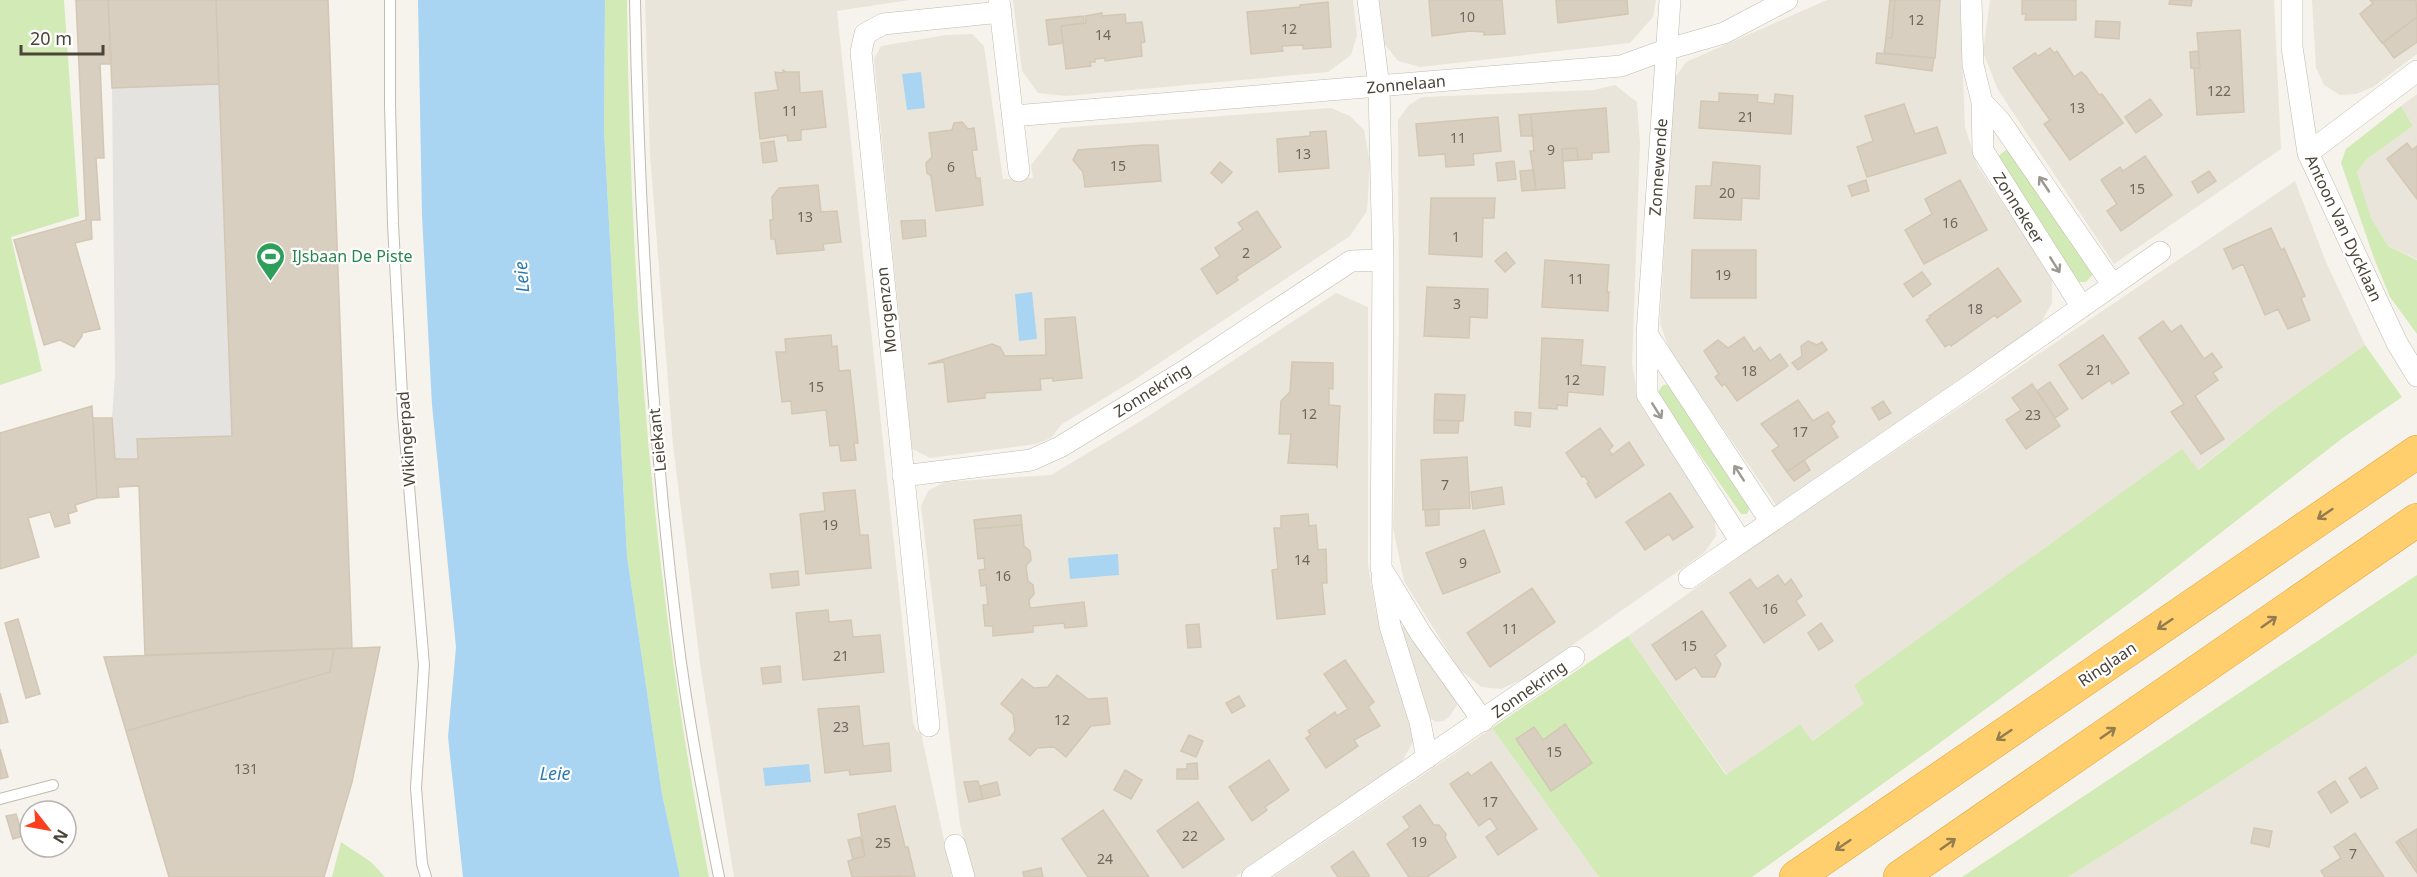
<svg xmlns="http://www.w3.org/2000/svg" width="2417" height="877" font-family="'Noto Sans',sans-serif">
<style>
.residential{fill:#eae5da}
.green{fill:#d2eab5}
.parking{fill:#e5e3e0}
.water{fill:#a9d4f2}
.building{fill:#d8cfc1;stroke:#d3c7b4;stroke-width:1.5}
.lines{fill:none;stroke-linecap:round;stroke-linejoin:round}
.lane-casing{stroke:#c2bbae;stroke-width:12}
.street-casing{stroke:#c2bbae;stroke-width:22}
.highway-casing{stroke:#e0a43c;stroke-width:34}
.lane{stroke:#fff;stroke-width:10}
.street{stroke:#fff;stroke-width:21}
.highway{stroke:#ffcf6e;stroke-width:33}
.oneway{stroke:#9c9892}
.oneway2{stroke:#937c4e}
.labels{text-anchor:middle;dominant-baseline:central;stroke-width:4.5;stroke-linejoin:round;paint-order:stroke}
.number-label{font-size:14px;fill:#6e675b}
.street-label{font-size:16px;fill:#4b4439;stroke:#fff}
.leisure-label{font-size:16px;fill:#27864d;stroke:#fff;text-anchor:start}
.water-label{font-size:18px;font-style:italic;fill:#2e7ab2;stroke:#fff}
</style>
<rect width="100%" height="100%" fill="#f6f3ec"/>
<path class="residential" d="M645,0H909L837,11L913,722L916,730L921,733L952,877H734L701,671L673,445L650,155Z
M1013,0H1353L1357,35L1351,55L1328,72L1066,96L1038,93L1022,71Z
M1378,0H1656L1653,17L1630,43L1420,67L1398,61L1382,41Z
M1827,0H1960L1965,127L1977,165L2033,249L2052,281V303L2040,324L1776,505L1670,351L1660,323L1674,79L1686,62Z
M1990,0H2274L2281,149L2114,264L1998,90L1983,52Z
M2312,0H2417V54L2373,87L2356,94L2340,95L2324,85L2316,68Z
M972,34L984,46L1003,179L1033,178L1031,165L1060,128L1331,108L1350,116L1364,130L1370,163L1367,211L1350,236L1134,380L1062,424L1051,438L1036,444L930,458L912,449L874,59L881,46L946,35Z
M1615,85L1637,102L1640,144L1632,364L1639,403L1709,506L1715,522L1716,536L1704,553L1525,678L1501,689L1481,687L1459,669L1404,581L1393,528L1399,330L1398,120L1409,105L1422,97L1594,90Z
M2417,94V259L2388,246L2371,218L2357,172L2367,159L2413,126L2401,106Z
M2295,181L2326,262L2365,345L2271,412L2197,470L2181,450L1854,685L1865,704L1811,741L1800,724L1727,775L1628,636L1775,532Z
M1336,293L1368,307V564L1376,612L1415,728L1413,742L1401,763L1235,877H974L960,824L921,506L928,491L944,482L1051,475L1141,421Z
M1405,626L1453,696L1457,705L1449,717L1443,721L1436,722L1428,717L1400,627Z
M2417,654V877H2068L2214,786Z
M1492,728L1599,877H1273Z"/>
<path class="green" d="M0,0H64L79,216L11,237L42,371L0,385Z
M605,0H627C630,294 653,588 709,877H680L662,794L627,556L604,130Z
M2401,106L2413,126L2367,159L2357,172L2371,218L2388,246L2417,260V334L2390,297L2374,258L2341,163L2346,149Z
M2006,150L2011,151L2094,273L2086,282H2079L1997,157Z
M2365,345L2402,397L2344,437L2142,594L1930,750L1752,877H1599L1492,728L1628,636L1726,775L1800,724L1812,741L1864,704L1854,685L2182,449L2198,470L2271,412Z
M1671,384L1751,505L1747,514H1741L1657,393L1663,385Z
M2417,575V654L2214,786L2068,877H1962Z
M341,842L371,862L385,877H332Z"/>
<path class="parking" d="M219,84L232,436L137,439L138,459H115L112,418L115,375L112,88Z"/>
<path class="water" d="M418,0H605L604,130L627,556L662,794L680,877H463L448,737L456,647L432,405L422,216Z
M921,72L925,108L907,110L902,74Z
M1032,292L1037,339L1019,341L1015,294Z
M1118,554L1119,575L1070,579L1068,558Z
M809,764L811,782L765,786L763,768Z"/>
<path class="building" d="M76,0H108L111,64H100L104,158H96L100,220H91L92,239L75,243L100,329L82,333V336L74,347L60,340L44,345L14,240L86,220Z
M108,0H216L219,84L112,88Z
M216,0H328L352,648L145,655L139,486L118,487L119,497L97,498L93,418H112L115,459H138L137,439L232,436Z
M1429,0H1502L1505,34L1484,35V32L1470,31L1432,36Z
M1556,0H1627L1628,14L1558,23Z
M1890,0H1895L1892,38H1886Z
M1895,0H1940L1935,58L1884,53L1886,38H1892Z
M2022,0H2076V20H2025L2026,14H2022Z
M2170,0H2192L2191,6L2169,4Z
M2370,0H2416L2417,17L2382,43L2360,14L2373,3Z
M1328,2L1331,47L1303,49V45L1282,46L1283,51L1251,54L1247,12L1300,7V5Z
M1102,13V16L1125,14L1126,23L1142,22L1145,42L1141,43L1142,56L1105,61V58L1095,59V62H1090L1091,66L1066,69L1061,26L1086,23L1085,16Z
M1083,16L1084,23L1061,26L1063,43L1049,45L1046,20Z
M2417,17V42L2394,58L2383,43Z
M2096,21L2120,22L2119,39L2095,37Z
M2240,30L2244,112L2197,115L2194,68H2200L2197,33Z
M2050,48L2054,53L2057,51L2074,77L2081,72L2086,76L2099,95L2102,94L2123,123L2070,160L2044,124L2050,120L2013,68L2035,53L2038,56Z
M2198,51L2200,68H2191L2190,52Z
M1877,53L1934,58L1932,71L1876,63Z
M783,70L786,72H799L800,93L822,91L826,127L801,130V140L788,141L787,135L760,139L755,93L778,90L775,72L783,73Z
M1719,93L1758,95L1757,102L1774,104L1775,94L1793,96L1791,134L1699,128L1701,101L1719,102Z
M2150,99L2162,115L2136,133L2125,117Z
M1904,104L1915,134L1937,127L1946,153L1867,177L1857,147L1873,141L1865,116Z
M1606,108L1609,152L1592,153V159L1578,160L1577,148L1562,149L1565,188L1536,190L1530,151H1534L1531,114Z
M1531,114L1532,136H1521L1519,115Z
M1498,117L1501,151L1473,154L1474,165L1446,167L1445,154L1419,156L1416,124Z
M962,122L968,129L974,128L977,150H972L976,178H980L983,205L936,211L931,176L927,173L926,163L932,157L929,133L952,130L954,123Z
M1326,131L1329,168L1279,172L1277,139L1310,136V132Z
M774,141L777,161L763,163L761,143Z
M2407,143L2412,150L2417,146V199L2387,159Z
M1143,145H1158L1161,181L1085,187L1083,172L1073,160L1078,150Z
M1577,148L1578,160L1563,161L1562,149Z
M2145,156L2172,195L2121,231L2107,211L2117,204L2101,180L2120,167L2123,171Z
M1514,161L1516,179L1498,181L1496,163Z
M1220,162L1232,172L1222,183L1211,173Z
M1713,162L1760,166L1759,199L1742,198L1741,220L1694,218L1696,186H1711Z
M1534,170L1536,190L1522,191L1520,171Z
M2209,171L2216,181L2198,193L2192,182Z
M1866,180L1869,191L1852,196L1848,186Z
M1960,180L1987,230L1924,264L1905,230L1932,214L1925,199Z
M818,185L821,212L837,211L841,242L823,244L824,250L777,254L775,239H771L770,220H773L772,197L779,188Z
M1431,198H1495L1494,218H1483L1482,257L1429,254Z
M1257,211L1281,247L1236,277L1238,280L1217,294L1201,269L1220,256L1215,248L1243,229L1238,223Z
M925,220L926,236L903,239L901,221Z
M2271,228L2281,250L2284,248L2305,296L2301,298L2310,320L2288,329L2278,309L2265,315L2243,264L2233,269L2224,249Z
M1692,250H1756V298H1691Z
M1506,252L1515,263L1505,272L1495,261Z
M1545,260L1609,265L1607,293L1609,292L1608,311L1542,307Z
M1998,268L2021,301L1997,318L1995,315L1951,346L1949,344L1945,347L1926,320L1930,318L1929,316Z
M1922,272L1931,284L1913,297L1904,284Z
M1427,287L1488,289L1487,318L1470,317L1469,338L1424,336Z
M1075,317L1082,378L1053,381V378L1040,379L1041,390L985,393V398L948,402L944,362L928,364L992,344L1000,347L1005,356L1046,355L1045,319Z
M2163,321L2171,332L2181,325L2204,359L2212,353L2222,367L2213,373L2218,380L2195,396L2224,439L2201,454L2171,412L2184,404L2139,338Z
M831,335L832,347L837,346L839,371L850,370L858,443H854L856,460L841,461L839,445L830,446L826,410L792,414L791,401L782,402L776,352H786L785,339Z
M2103,335L2129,373L2112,384L2110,380L2082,399L2059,365Z
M1744,337L1754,352L1760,347L1770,361L1780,354L1788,366L1737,401L1725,384L1722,386L1715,377L1719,374L1704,351L1718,340L1728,348Z
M1542,338L1583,340L1581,365L1605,367L1603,395L1568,392L1567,406L1557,405V409L1539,408Z
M1808,341L1817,345L1822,342L1827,350L1798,370L1792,363L1802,356L1801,346Z
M1292,362L1333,363V389L1329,388V405L1340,406L1337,467L1336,465L1288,463L1291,434H1279L1281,401L1290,392Z
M2050,382L2068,409L2055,418L2037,391Z
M2032,384L2060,426L2026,449L2006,420L2021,410L2012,398Z
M1435,394L1465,395L1463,421L1434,420Z
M1798,400L1813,421L1828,412L1835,422L1831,426L1838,437L1787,472L1772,451L1779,446L1761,424Z
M1883,401L1891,413L1879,420L1872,408Z
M92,406L97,498L75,505L77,511L68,514L70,523L55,527L50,512L28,518L39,557L0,569V433Z
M1515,412L1531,413L1530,427L1515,425Z
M1434,420L1459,421L1458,433H1434Z
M1600,428L1613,446L1609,450L1612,455L1629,442L1644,465L1596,498L1587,483L1589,482L1584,476L1582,477L1566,453Z
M1467,457L1470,508L1423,510L1421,460Z
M1804,460L1810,470L1794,481L1787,472Z
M1502,487L1504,504L1473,509L1471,492Z
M855,490L860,535H868L871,568L806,574L800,514L825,511L823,493Z
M1670,493L1693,527L1673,540L1669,534L1645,550L1626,522Z
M1439,509V525L1426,526L1425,510Z
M1308,514L1309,526L1316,525L1318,550L1326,549L1327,583H1322L1325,614L1277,619L1272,570L1278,569L1274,528H1281V516Z
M1021,515L1022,525L975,529L974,520Z
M1022,525L1024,546L1030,551L1031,560L1026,566L1028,581L1033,585L1034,594L1029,600L1030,608L1084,602L1087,626L1065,628L1064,623L1033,626V632L993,636V626H985L983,605H988L986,585L981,586L979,570L985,569L984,558L978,559L975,529Z
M1484,530L1500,572L1443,594L1426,553Z
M798,571L799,585L772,588L770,574Z
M1778,575L1785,585L1791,579L1802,596L1796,601L1805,615L1764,643L1730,593L1750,579L1757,589Z
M1532,588L1555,622L1490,667L1467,633Z
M828,610L829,622L851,620L853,637L880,635L884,672L803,680L796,613Z
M1702,611L1726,646L1715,655L1721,664L1715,677H1702L1695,667L1676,680L1652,645Z
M18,619L40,694L26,698L5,623Z
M1821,623L1833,641L1819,650L1808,633Z
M1199,624L1201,647L1188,648L1186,625Z
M380,647L352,782L324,877H169L126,731L330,672L334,649Z
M334,649L330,672L126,731L104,657Z
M1345,660L1374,702L1368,707L1380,726L1354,740L1358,746L1326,768L1306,738L1311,735L1308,731L1335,712L1337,716L1348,709L1324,674Z
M780,666L781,682L763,684L761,668Z
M1057,675L1088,699L1107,698L1110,724L1091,726L1066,757L1054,747L1037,748L1030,756L1009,739L1015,731L1013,714L1001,704L1022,679L1034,688L1048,687Z
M0,693L8,722L0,724Z
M1239,696L1245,706L1232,713L1226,703Z
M859,706L863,746L889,743L891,771L850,775L849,770L825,773L818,709Z
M1565,724L1592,763L1551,791L1516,739L1534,727L1543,740Z
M1189,735L1203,741L1196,757L1181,751Z
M0,749L8,777L0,779Z
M1269,760L1289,790L1265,807L1267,810L1252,821L1229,787Z
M1491,762L1537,829L1498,855L1486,837L1497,829L1490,818L1479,826L1450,784L1468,772L1471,776Z
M1197,763L1198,779H1177V769H1187V764Z
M2366,767L2378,788L2361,798L2349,778Z
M1125,770L1142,780L1131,799L1114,790Z
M978,781L983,799L969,802L964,782Z
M2335,781L2348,802L2331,813L2318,792Z
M997,782L1000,795L983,799L980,786Z
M1198,802L1224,839L1183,868L1157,831Z
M1420,805L1434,825H1439L1446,834L1445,838L1456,857L1427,877H1409L1387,844L1410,827L1403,817Z
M895,806L905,847H908L915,876L852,877L848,861L865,856L858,814Z
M1103,810L1149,877H1088L1062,839Z
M16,814L23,836L13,839L6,816Z
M2254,828L2272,831L2269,847L2251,843Z
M2417,829V867L2399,840Z
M2355,833L2384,877H2325L2321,871L2341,858L2334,847Z
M860,837L865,856L853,859L848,840Z
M2399,840L2417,867V873L2396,842Z
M1353,851L1369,875V877H1338L1331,867Z
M1041,868L1043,877H1024L1023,872Z"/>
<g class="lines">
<defs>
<path id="lane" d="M390,0V105L393,224L403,414L424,665L416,788L422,864L426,877
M635,0C639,211 651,422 677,632C687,714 703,796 719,877
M0,799L53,785"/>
<path id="street" d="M999,0L1019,171
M1368,0L1379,87L1383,260L1381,568L1421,634L1483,721
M1670,0L1647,334V394L1741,542
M1971,0L1973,65L1982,102L1983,151L2082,307
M2292,0V47L2308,153L2397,343L2417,376
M1982,102L2000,121L2112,284
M1013,116L1621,66L1665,50L1724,33L1787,0
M2308,153L2417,71
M1647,334L1771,522
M903,476L1031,460L1060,447L1186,370L1351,261L1383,260
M1382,578L1390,626L1420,722L1427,758
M1689,578L1972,384L2160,252
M929,726L861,52L865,34L883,24L1001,12
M955,845L964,877
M1252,877L1574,657"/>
<path id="highway" d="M1796,877L2417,452
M1900,877L2417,520"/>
</defs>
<use href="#lane" class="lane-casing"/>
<use href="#street" class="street-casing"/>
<use href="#highway" class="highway-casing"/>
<use href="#lane" class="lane"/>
<use href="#street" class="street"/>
<use href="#highway" class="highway"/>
</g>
<defs><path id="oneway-shaft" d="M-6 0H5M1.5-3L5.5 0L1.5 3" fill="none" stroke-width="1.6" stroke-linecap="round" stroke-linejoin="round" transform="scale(1.5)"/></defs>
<g class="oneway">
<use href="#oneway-shaft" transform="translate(2044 184) rotate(-124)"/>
<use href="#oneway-shaft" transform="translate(2055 265) rotate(58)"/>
<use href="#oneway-shaft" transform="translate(1657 411) rotate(58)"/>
<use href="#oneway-shaft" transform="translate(1739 473) rotate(-123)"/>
</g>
<g class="oneway2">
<use href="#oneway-shaft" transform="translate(2325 514) rotate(146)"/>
<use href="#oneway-shaft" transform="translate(2269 622) rotate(-35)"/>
<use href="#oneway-shaft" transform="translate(2165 624) rotate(146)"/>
<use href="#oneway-shaft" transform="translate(2108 733) rotate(-35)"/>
<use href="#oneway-shaft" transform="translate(2004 735) rotate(146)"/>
<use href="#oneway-shaft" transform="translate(1948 844) rotate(-35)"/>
<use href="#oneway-shaft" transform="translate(1843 845) rotate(146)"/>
</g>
<defs>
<symbol id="stadium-pin" viewBox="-11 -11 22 30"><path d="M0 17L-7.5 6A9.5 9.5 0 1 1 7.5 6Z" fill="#2e9e5b" stroke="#fff"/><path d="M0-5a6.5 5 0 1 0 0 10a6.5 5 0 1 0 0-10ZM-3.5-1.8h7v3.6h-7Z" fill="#fff"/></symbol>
</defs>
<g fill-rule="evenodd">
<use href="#stadium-pin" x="254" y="240" width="33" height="45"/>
</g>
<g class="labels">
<g class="number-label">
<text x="1467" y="16">10</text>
<text x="1916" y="19">12</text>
<text x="1289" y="28">12</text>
<text x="1103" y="34">14</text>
<text x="2219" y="90">122</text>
<text x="2077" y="107">13</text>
<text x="790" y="110">11</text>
<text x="1746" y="116">21</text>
<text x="1458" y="137">11</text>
<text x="1551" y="149">9</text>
<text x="1303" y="153">13</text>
<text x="1118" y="165">15</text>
<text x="951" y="166">6</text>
<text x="2137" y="188">15</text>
<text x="1727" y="192">20</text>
<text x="805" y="216">13</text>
<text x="1950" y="222">16</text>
<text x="1456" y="236">1</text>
<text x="1246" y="252">2</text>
<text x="1723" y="274">19</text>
<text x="1576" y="278">11</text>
<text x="1457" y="303">3</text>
<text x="1975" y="308">18</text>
<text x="2094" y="369">21</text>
<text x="1749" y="370">18</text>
<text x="1572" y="379">12</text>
<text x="816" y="386">15</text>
<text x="1309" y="413">12</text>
<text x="2033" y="414">23</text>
<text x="1800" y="431">17</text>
<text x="1445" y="484">7</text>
<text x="830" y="524">19</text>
<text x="1302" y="559">14</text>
<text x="1463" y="562">9</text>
<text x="1003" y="575">16</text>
<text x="1770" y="608">16</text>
<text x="1510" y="628">11</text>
<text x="1689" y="645">15</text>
<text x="841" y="655">21</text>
<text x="1062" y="719">12</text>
<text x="841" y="726">23</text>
<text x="1554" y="751">15</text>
<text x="246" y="768">131</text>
<text x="1490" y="801">17</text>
<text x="1190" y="835">22</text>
<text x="1419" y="841">19</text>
<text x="883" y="842">25</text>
<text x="2353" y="853">7</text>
<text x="1105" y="858">24</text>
</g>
<g class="street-label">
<text transform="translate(1406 84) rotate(-5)">Zonnelaan</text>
<text transform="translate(1658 167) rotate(-86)">Zonnewende</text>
<text transform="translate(2019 208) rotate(58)">Zonnekeer</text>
<text transform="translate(2344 228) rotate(65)">Antoon Van Dycklaan</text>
<text transform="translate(886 310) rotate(-96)">Morgenzon</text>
<text transform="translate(1152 390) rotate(-32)">Zonnekring</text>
<text transform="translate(406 439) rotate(-94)">Wikingerpad</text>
<text transform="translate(657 440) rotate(-96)">Leiekant</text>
<text transform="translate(2107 664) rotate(-34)">Ringlaan</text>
<text transform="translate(1529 689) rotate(-35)">Zonnekring</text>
</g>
<g class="leisure-label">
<text x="292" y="256">IJsbaan De Piste</text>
</g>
<g class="water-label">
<text transform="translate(521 277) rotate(-95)">Leie</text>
<text x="555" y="773">Leie</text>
</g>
</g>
<g transform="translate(48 829) rotate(121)"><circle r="28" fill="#ffffff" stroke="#b7b4b0" stroke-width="1.5"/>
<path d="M0-4.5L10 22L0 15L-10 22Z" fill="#fc3f1d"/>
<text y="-9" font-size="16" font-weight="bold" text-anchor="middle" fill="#4b4439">N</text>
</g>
<path d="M21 45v9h82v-9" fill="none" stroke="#4b4439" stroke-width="3"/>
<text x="30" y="45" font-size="18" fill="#4b4439" stroke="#ffffff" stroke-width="4.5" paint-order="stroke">20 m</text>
</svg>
